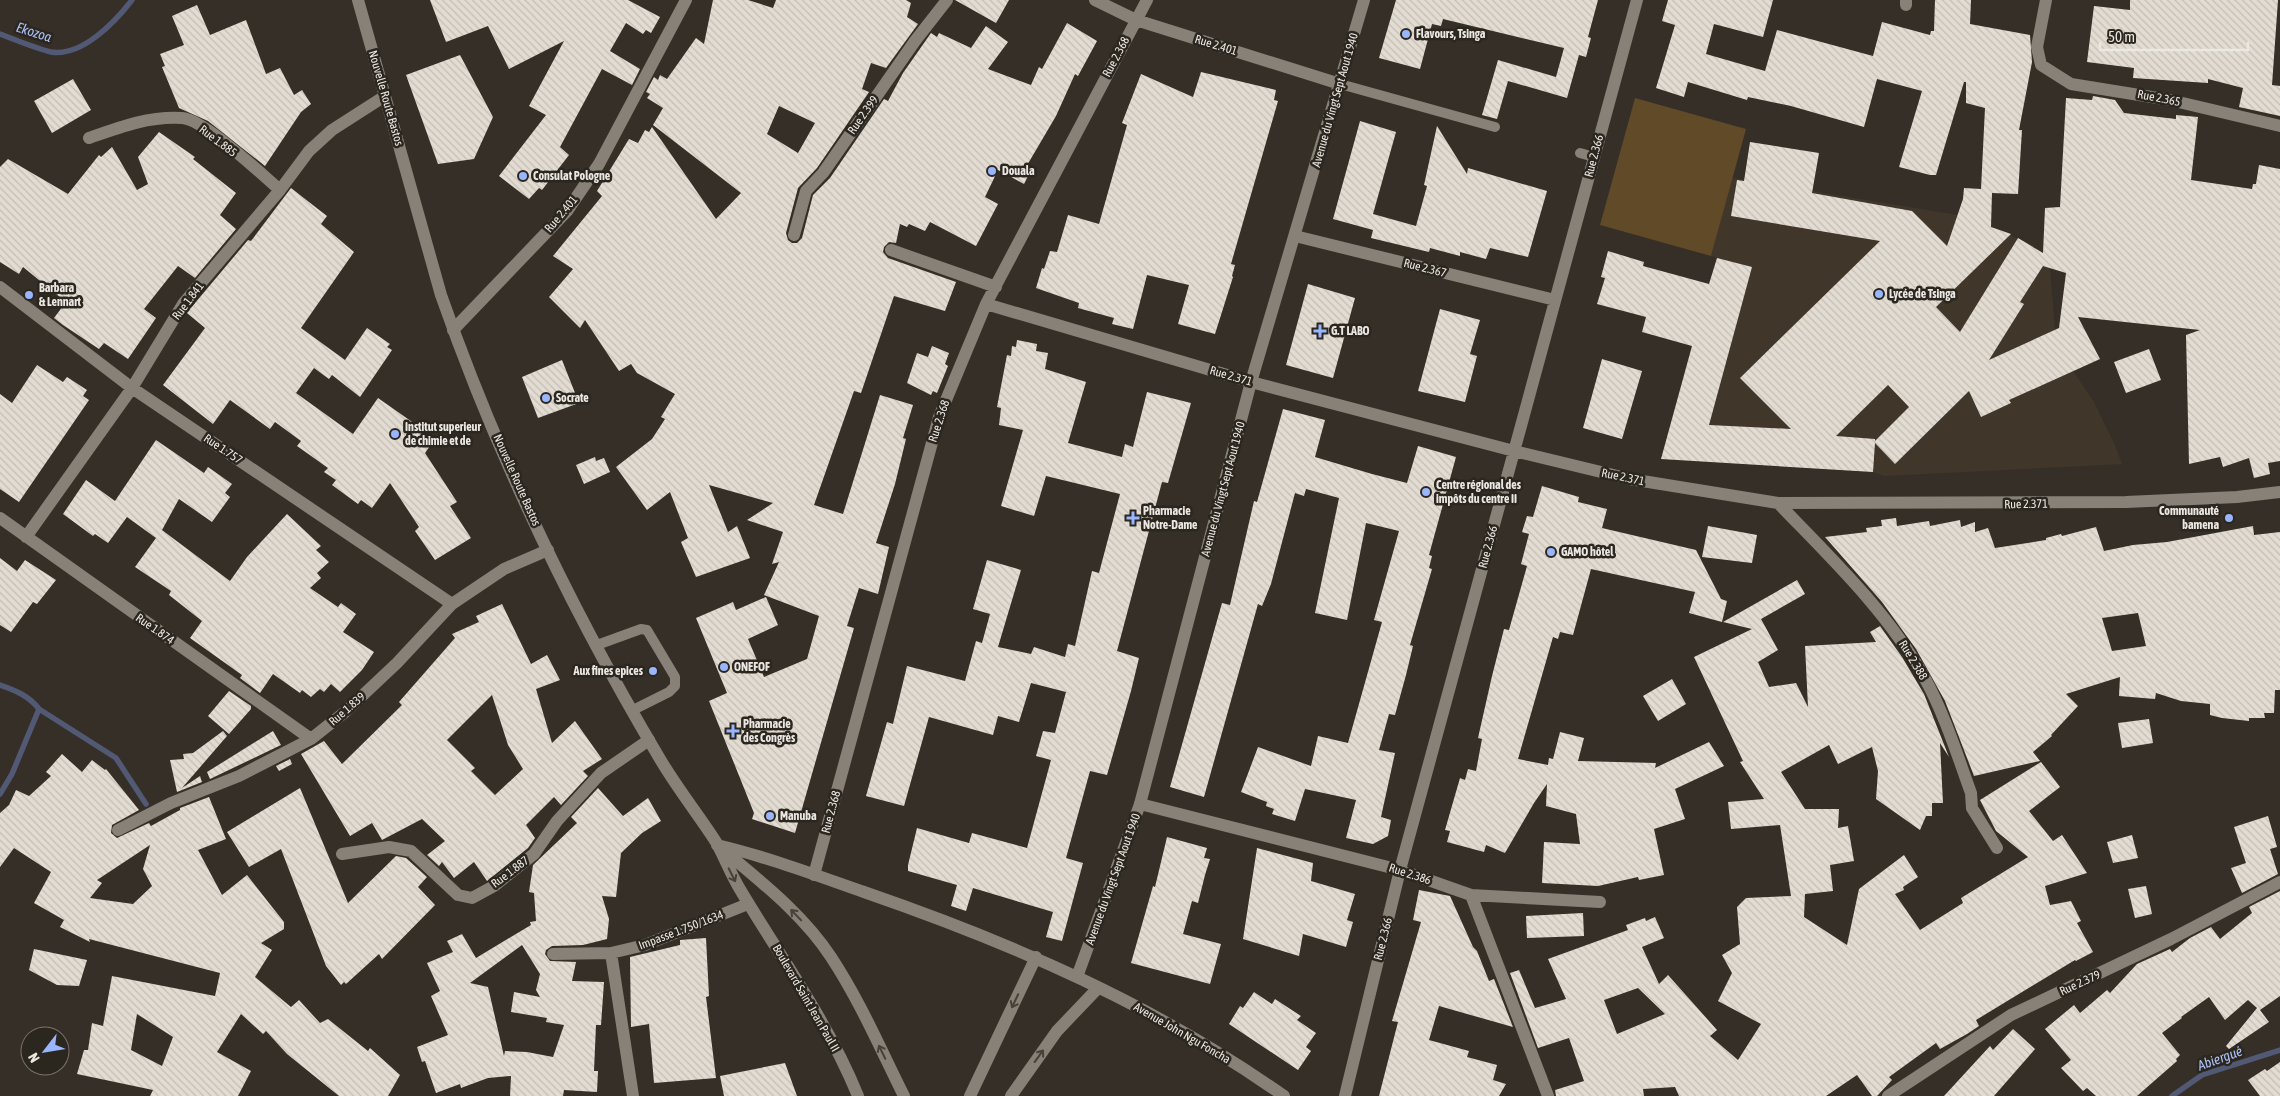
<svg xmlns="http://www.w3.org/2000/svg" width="2280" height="1096" font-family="'Asap Condensed',sans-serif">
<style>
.built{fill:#40372a}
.pitch{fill:#604a28}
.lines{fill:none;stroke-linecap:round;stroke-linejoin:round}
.stream{stroke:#525974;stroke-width:5.5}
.building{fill:url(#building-back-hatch);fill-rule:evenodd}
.lane{stroke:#888178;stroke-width:10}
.street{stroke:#888178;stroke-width:12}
.secondary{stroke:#888178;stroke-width:12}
.oneway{stroke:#474139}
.poi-dot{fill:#99b5fd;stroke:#2b261e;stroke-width:2}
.labels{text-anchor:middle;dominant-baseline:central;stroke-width:5;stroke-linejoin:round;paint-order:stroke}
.poi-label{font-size:12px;font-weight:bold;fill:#ebe7e3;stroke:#2b261e;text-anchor:start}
.street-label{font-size:12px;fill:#ebe7e3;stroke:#2b261e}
.water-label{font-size:14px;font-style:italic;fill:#abc2fb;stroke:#2b261e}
</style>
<defs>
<pattern id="building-back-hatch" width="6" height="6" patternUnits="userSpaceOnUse" patternTransform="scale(1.25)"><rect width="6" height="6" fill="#e3dcd2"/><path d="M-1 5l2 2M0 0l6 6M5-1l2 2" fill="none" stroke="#c4beb6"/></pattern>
</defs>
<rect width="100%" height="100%" fill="#352f28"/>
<path class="built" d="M1732,178L1958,215L2005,232L2049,256L2055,330L2073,371L2094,402L2114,443L2122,464L1884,476L1873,472L1661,459L1717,258L1711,256Z"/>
<path class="pitch" d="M1635,98L1746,129L1711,256L1600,225Z"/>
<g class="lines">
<path class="stream" d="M0,34C16,40 34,48 51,52C82,57 115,22 132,0
M0,685C15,690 29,696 39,709L116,758L146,804
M0,794L12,774L39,709
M2172,1096L2202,1075L2280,1050"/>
</g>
<path class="building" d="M430,0H628L660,17L651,33L646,30L643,34L626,23L610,51L640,69L632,85L602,69L560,147L569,155L542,190L539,188L529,199L499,176L546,115L529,106L564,41L509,69L488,26L446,42Z
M713,0H748L773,8L776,0H906L911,3L907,17L918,24L886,68L871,63L862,89L869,92L817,168L798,188L786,233L788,240L792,243H797L802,238L813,195L830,178L884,99L888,101L903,73L931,33L937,37L939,33L971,48L986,26L1008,42L988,69L1031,85L1039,67L1042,69L1067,23L1097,41L1078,76L1075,74L1056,116L1026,167L1031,170L1024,184L998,170L985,197L998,204L976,246L930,222L925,231L909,224L907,227L900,224L896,243L889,242L884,247L883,252L888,258L956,282L945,311L894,296L861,393L854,391L814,505L843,514L880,395L913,405L903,438L906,439L895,484L876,543L889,547L878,594L859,588L847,626L854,628L795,833L752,819L754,813L709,701L727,693L696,618L733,602L736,610L766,597L778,625L748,639L764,677L807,659L819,616L764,595L779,562L772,564L783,532L747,520L773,503L709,485L728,532L737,526L750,558L696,577L681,542L688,538L670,492L647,510L616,467L652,439L665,419L661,417L675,394L637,373L631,364L619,371L585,320L580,328L549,297L573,269L553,256L602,196L597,191L629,139L638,143L645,130L649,132L652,127L716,219L741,193L653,125L663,108L647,98L650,94L646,92L654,77L658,80L660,75L667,79L696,38L704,44ZM779,106L815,123L798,153L767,134Z
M955,0H1009L996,23Z
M1396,0H1598L1588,37L1591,38L1586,57L1579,55L1567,98L1508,81L1497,119L1482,115L1498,60L1556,77L1564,48L1443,19L1441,26L1432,24L1420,69L1379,58Z
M1668,0H1773L1763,37L1714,24L1706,54L1765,71L1777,30L1873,56L1882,22L1930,35L1931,31H1934L1935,0H1971L1970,24L2030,35L2032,62L2019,130H2022L2018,194L1992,193L1991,227L2011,234L1936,307L1960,332L2018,238L2043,253L2045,208L2060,207L2066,98L2092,100L2093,96L2115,100L2124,113L2176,119V115L2198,117L2191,180L2252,189L2253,184H2256L2259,165L2280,169V461L2268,463L2270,474L2254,478L2249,458L2223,467L2220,457L2189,464L2186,335L2200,330L2078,317L2100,359L2009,400L2011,403L1981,417L1969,391L1895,464L1875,443L1873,472L1661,459L1692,346L1642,332L1646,317L1597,304L1605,278L1601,277L1608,251L1644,262L1643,266L1709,284L1717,258L1752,267L1709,425L1791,429L1740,378L1880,241L1731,216L1737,180L1744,181L1750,142L1819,153L1812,193L1912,211L1947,246L1963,199L1964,188L1981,189L1985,108L1966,103V82H1964L1936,175H1930L1899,167L1922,91L1877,79L1864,127L1791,106L1748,97L1747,100L1688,82L1684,97L1656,88L1675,25L1662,21ZM2043,266L2066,273L2059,328L1989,360L2024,304L2020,302ZM1888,385L1909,407L1875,441V439L1836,436Z
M2130,0H2278L2272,85L2280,86V116L2239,107L2243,88L2208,79V83L2133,78L2134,68L2087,62L2094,6L2130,10Z
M197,5L210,35L246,20L266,74L280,68L294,95L302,90L311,104L301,112L265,166L208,121L179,108L162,67L165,66L160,54L184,45L172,16Z
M460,55L493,117L474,159L438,164L406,75Z
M1201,72L1276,90L1274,100L1278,101L1231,264L1235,265L1232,276L1233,277L1215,334L1178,324L1189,285L1147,275L1133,329L1112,324L1114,318L1078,308L1079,303L1036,288L1042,268L1044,269L1050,251L1057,252L1068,215L1099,224L1127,125L1122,123L1141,74L1193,97Z
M73,79L91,110L52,133L34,101Z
M1360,121L1396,132L1373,214L1416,226L1427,186L1424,185L1437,126L1467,174L1468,168L1547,191L1528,257L1490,248L1486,259L1460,252V256L1430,248L1429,252L1371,238L1373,230L1333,219Z
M159,132L195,157L193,159L236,193L220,215L236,229L195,278L178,266L144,309L156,318L128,359L104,343L99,349L63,325L54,318L66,302L23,267L19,274L0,262V167L8,159L68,194L99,155L101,157L112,147L137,190L148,184L138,157Z
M291,188L327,216L321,224L354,252L301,328L345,360L367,328L390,344L387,347L392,350L360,397L332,375L329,379L314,368L296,393L353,434L378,398L425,431L422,436L432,443L425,453L457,502L450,506L471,538L435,560L415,531L419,527L390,483L372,508L361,500L358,504L332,485L336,480L324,472L328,468L297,446L301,441L275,422L270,429L230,400L213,424L163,385L205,328L187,313L190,309L248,240L251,241Z
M1308,284L1355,298L1333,378L1286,365Z
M1440,309L1480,320L1470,354L1477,356L1465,402L1418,391Z
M1017,340L1037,344L1036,351L1048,353L1045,369L1086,382L1068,443L1122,457L1125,444L1133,447L1147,392L1191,403L1168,483L1162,482L1117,651L1139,658L1131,691L1107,775L1090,771L1066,858L1083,863L1062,941L1046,937L1053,912L973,888L966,911L951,906L957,885L908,871V865L917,828L969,843L972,833L1027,848L1051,760L1036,756L1043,731L1055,733L1066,692L1031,683L1019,722L998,716L993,735L929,717L904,806L866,796L887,722L893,724L907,666L965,681L976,641L982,643L990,614L973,609L987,560L1021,570L998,647L1031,654L1034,647L1065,657L1068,644L1075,646L1092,571L1099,573L1120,494L1046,476L1034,516L1001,506L1023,430L999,425L1001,408L997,407L1007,355L1011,356L1012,346L1016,347Z
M932,346L949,353L945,364L948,366L937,393L933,391L931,395L907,383L917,353L928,357Z
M2149,349L2161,380L2126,393L2114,362Z
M1602,359L1642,371L1622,439L1583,428Z
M562,360L579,403L538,418L522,377Z
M37,365L63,382L67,377L87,390L83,396L89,400L19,502L0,489V394L12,403Z
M1283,409L1325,420L1315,457L1372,474L1407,483L1418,446L1456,457L1429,555L1432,556L1429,568L1432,569L1410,645L1413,646L1406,675L1395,715L1389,714L1379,750L1395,753L1381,817L1391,820L1388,836L1373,844L1346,838L1356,800L1305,789L1295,821L1272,814L1274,809L1266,806L1267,802L1241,792L1258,747L1311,766L1318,736L1348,743L1382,622L1374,620L1399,531L1366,523L1347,620L1315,613L1339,498L1306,489L1304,496L1295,493L1271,584L1262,606L1258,604L1204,797L1170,787L1222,603L1230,605L1254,501L1257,502Z
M156,440L204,473L208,467L232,484L225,493L230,497L212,522L179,499L162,530L230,581L247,557L287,514L321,546L316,550L329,562L317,573L321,578L310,588L338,607L341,603L356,614L343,632L374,652L362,670L340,692L331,684L324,692L320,689L311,697L302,690L300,693L273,674L260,693L240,678L242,675L190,638L202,621L169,595L171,591L135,567L156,538L127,517L108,543L95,534L93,536L63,514L86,480L115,501Z
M595,457L596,461L604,458L610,472L584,484L576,465Z
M1542,486L1579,497L1578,502L1607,509L1602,528L1696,550L1721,599L1727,601L1722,622L1689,613L1695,592L1591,569L1573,635L1560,632L1558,639L1553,637L1518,759L1548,765L1549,758L1553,759L1560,732L1584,738L1578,761L1656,763L1655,768L1709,742L1724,766L1675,789L1685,819L1654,829L1664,875L1639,880L1638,877L1598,886L1542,883L1544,842L1580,844L1576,814L1546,806L1547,784L1534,803L1505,853L1486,845L1484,852L1447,842L1450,831L1445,830L1460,778L1465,780L1468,769L1476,771L1482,739L1478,738L1492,676L1504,629L1509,630L1527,566L1521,564L1529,534L1522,532L1527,516L1533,517Z
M1896,518L1897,526L1929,521L1930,526L1960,520L1961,527L1975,522V532L1988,528L1995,548L2046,540V538L2061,534L2062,536L2096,527L2104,551L2133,545L2167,542L2253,526L2254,535L2280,532V690H2275L2274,713H2264L2265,718H2249V721L2222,718L2210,715V704L2181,701L2156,693L2155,699L2119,696L2120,677L2066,694L2078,706L2051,735L2052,736L2033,752L2040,761L1974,776L1945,701L1916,649L1882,602L1825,537L1867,532L1866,528L1882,526L1881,520ZM2138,613L2146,646L2112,651L2102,618Z
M1708,526L1757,535L1752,563L1702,557Z
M0,558L17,571L25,560L56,580L37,604L33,602L11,632L0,625Z
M1797,580L1805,594L1761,619L1778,650L1758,662L1769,687L1796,683L1808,707L1805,646L1876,642L1870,632L1880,626L1902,657L1924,694L1949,757L1940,743L1943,803H1932V816H1926L1920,830L1876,799L1878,771L1872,747L1838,764L1829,745L1781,772L1805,809H1839L1838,828L1848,826L1854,861L1830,865L1833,891L1805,894L1804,917L1847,945L1859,889L1904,855L1918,877L1903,887L1904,890L1895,894L1920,930L1963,903L1961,898L2028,857L1996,831L1980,800L2041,762L2060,787L2029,811L2053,841L2062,835L2087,873L2045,886L2050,905L2071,901L2081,921L2077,923L2093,952L2076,961L2075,960L1976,1020L1979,1026L1967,1034L1940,1049L1936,1043L1889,1077L1892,1080L1877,1096H1872L1857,1075L1826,1096H1679L1675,1087L1643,1089L1644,1096H1556L1555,1090L1584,1081L1569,1038L1538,1048L1510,973L1519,970L1535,1008L1566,999L1548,959L1628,930L1626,925L1645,918L1646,921L1655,917L1664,938L1642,947L1659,984L1668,975L1717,1030L1710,1036L1738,1060L1761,1024L1718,1001L1732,973L1722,955L1740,944L1737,907L1746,898L1791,896L1780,825L1731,829L1728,802L1764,799L1740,762L1743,761L1694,657L1752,629L1723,622ZM1638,988L1665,1014L1617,1034L1604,1000Z
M502,604L531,664L547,655L560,680L536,689L552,743L575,721L602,759L583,771L588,776L561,805L554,797L526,825L535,838L528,848L487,881L474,862L454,878L442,862L439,866L427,855L445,841L422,819L382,840L372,823L350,836L301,754L324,741L342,764L402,705L399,702L455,638L452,634L479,622L476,616ZM492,695L508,745L523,769L495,795L471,771L475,768L447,740Z
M1672,679L1686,704L1658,721L1643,696Z
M229,691L251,706V709L229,734L208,716Z
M2149,719L2153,743L2122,748L2118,723Z
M223,731L227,736L182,788L200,776L202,782L177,792L170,760L184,759L183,754L193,753Z
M273,731L281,745L210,779L207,772Z
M62,754L82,772L92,760L105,770L106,769L139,810L112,825L111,833L117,838L149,823L151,826L180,810V808L209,797L226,839L198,850L222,895L247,875L284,922V929L261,943L272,950L255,977L291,1007L299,1000L320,1023L328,1019L368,1051L370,1048L400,1075L388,1096H339L287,1054L266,1031L263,1034L241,1014L217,1052L251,1071L238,1096H150L153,1090L77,1074L84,1050H88L92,1023L103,1026L112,976L215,996L220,973L89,939L90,942L60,927L64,920L34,903L51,872L14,848L0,867V813L9,805L16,790L29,796L51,776L46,772ZM150,845L143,869L152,886L133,904L90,898L102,883L97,880ZM137,1014L173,1037L162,1066L131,1050Z
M290,759L292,764L279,771L276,766Z
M300,788L348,903L396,856L406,858L427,877L418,887L435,905L382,959L379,954L346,984L344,982L341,985L326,966L281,849L249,867L227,832Z
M598,788L623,816L648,798L661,821L642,833L621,853L616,897L602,896L609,919L607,939L583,945L552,946L546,950L545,954L550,961L576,962L572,981L604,982L601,1025H596L594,1071H598L597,1092L564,1090L563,1096H510L511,1076L488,1078L461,1088L460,1084L436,1093L425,1061L422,1062L417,1047L448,1035L431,996L440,991L427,963L453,952L447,941L462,934L476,958L531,925L530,922L536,921L534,893L529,892L533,865L577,823L571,817ZM522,945L540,974L536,990L540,997L514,992L511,1012L547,1018L546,1022L564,1025L553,1057L527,1052L505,1051L504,1056L488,987L470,983Z
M2268,816L2277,847L2270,849L2278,874L2242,893L2231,868L2246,863L2234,827Z
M2132,835L2138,858L2113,863L2107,842Z
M1167,837L1207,848L1204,858L1210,859L1205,875L1198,903L1192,901L1183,934L1221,944L1210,984L1131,963L1153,886L1155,887Z
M1257,848L1313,863L1311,881L1355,894L1347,920L1353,922L1346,947L1303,934L1299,956L1243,939Z
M2146,886L2152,914L2135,918L2128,889Z
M1419,890L1450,896L1473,947L1477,951L1489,981L1494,979L1513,1027L1439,1006L1429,1040L1469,1051L1467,1057L1497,1065L1493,1080L1506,1084L1499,1096H1379L1398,1022L1392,1021L1421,922L1413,920Z
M2280,891V996L2260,1010L2269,1022L2229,1049L2226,1046L2257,1008L2248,1000L2225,1020L2209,997L2181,1017L2182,1018L2162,1033L2180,1055L2176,1059L2177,1061L2137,1096H2096L2087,1088L2083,1091L2061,1068L2071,1060L2045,1029L2074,1005L2080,1013L2107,990L2110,993L2137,964L2170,949L2172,952L2190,938L2211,927L2220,939L2252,913L2249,907Z
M1583,913L1584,936L1527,938L1526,916Z
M706,938L709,996L706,997L716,1078L654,1083L649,1024L631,1027L630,957L680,945V940Z
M34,949L87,960L79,986L57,985L29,970Z
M1254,992L1272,1004L1275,999L1301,1016L1297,1020L1316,1033L1306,1047L1311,1051L1298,1070L1229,1024L1240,1006L1243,1008Z
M2013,1029L2035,1049L1994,1096H1944L1990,1046L1993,1050Z
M2280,1062V1096H2260L2248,1080L2265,1069L2267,1071Z
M785,1063L797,1096H724L720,1076Z"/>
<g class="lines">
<path class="lane" d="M1340,84L1495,127
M1580,153L1594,157
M597,645L641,629L647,630L675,677V686L669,692L633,710"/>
<path class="street" d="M1095,0L1136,20L1340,84
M1906,0V5
M2046,0L2037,47L2041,65L2071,84L2170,100L2280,126
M89,138C120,127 149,116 182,118C204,119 261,174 280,190
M794,235L806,191L823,173L915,41L947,0
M1295,236L1555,300
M891,250L996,287
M0,287L132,388L452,604
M986,304L1251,382L1514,451L1630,479L1778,503L2126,502L2237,497L2280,492
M453,330L567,211L599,164L686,0
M1778,503C1830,557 1887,611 1924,677C1943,710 1958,757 1971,793L1972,808L1997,848
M0,518L311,739
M26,537L132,388L183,304L280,190L309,151L332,130L385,96
M1140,804L1400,870L1471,895L1600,902
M118,830L171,803L239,776L311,739L345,712L397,663L452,604L504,569L548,550
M342,854L389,847L411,851L458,895L472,898L494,886L534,854L557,821L601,773L649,740
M814,875L939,417L986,304L1147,0
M1471,895L1548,1096
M611,953L633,1096
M553,954L611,953L645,945L748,904
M1345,1096L1400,870L1637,0
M1888,1096L2011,1015L2171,939L2280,882"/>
<path class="secondary" d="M358,0L441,295C497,455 573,613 660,759C677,788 698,814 716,842C725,858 731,875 741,891C781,958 828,1022 858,1096
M717,845C768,857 815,875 864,892C1012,943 1155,1005 1284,1096
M721,848C760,881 803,914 831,957C860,1001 881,1050 904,1096
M1077,977L1140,804L1251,382L1364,0
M970,1096L1036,957
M1011,1096L1057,1031L1098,988"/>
</g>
<defs><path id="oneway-shaft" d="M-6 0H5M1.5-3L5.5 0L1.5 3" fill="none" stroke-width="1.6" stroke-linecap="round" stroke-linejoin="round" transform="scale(1.25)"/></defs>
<g class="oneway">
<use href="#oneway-shaft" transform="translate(732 875) rotate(63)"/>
<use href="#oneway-shaft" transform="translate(796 915) rotate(-134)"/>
<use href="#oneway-shaft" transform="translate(1015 1001) rotate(115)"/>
<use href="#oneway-shaft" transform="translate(882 1052) rotate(-116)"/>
<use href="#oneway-shaft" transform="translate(1039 1056) rotate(-54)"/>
</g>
<g class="poi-dot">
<circle cx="1406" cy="34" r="5"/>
<circle cx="992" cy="171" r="5"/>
<circle cx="523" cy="176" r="5"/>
<circle cx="1879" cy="294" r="5"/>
<circle cx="29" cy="295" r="5"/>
<path d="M1317.5 323.5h5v5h5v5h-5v5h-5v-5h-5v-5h5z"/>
<circle cx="546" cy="398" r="5"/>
<circle cx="395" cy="434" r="5"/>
<circle cx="1426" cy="492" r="5"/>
<path d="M1130.5 510.5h5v5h5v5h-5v5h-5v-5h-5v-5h5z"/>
<circle cx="2229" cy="518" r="5"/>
<circle cx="1551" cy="552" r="5"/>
<circle cx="724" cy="667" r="5"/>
<circle cx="653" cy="671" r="5"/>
<path d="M730.5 723.5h5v5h5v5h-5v5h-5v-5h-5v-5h5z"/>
<circle cx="770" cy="816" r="5"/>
</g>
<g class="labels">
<g class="poi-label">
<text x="1416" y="34">Flavours, Tsinga</text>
<text x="1002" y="171">Douala</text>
<text x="533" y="176">Consulat Pologne</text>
<text x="39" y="288">Barbara<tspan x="39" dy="14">&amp; Lennart</tspan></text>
<text x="1889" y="294">Lycée de Tsinga</text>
<text x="1331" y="331">G.T LABO</text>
<text x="556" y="398">Socrate</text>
<text x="405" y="427">Institut superieur<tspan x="405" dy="14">de chimie et de</tspan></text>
<text x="1436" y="485">Centre régional des<tspan x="1436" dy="14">impôts du centre II</tspan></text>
<text x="1143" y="511">Pharmacie<tspan x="1143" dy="14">Notre-Dame</tspan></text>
<text x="2219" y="511" text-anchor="end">Communauté<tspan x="2219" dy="14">bamena</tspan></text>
<text x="1561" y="552">GAMO hôtel</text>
<text x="734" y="667">ONEFOF</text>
<text x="643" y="671" text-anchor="end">Aux fines epices</text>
<text x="743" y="724">Pharmacie<tspan x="743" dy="14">des Congrès</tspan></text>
<text x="780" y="816">Manuba</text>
</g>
<g class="street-label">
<text transform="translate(1216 45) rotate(17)">Rue 2.401</text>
<text transform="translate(1116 57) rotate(-62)">Rue 2.368</text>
<text transform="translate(386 98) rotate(74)">Nouvelle Route Bastos</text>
<text transform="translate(2159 98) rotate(11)">Rue 2.365</text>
<text transform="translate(1335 100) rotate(-74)">Avenue du Vingt Sept Aout 1940</text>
<text transform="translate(863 115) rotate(-55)">Rue 2.399</text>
<text transform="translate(218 141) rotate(37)">Rue 1.885</text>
<text transform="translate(1594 156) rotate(-75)">Rue 2.366</text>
<text transform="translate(561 214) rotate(-50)">Rue 2.401</text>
<text transform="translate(1425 268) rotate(14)">Rue 2.367</text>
<text transform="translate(188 301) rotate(-53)">Rue 1.841</text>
<text transform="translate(1231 376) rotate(16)">Rue 2.371</text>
<text transform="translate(939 421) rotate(-72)">Rue 2.368</text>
<text transform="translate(223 449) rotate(34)">Rue 1.757</text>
<text transform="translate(1623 477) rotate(12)">Rue 2.371</text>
<text transform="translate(517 480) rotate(66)">Nouvelle Route Bastos</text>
<text transform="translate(1223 489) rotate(-75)">Avenue du Vingt Sept Aout 1940</text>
<text transform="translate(2026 504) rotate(-1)">Rue 2.371</text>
<text transform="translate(1488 547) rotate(-75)">Rue 2.366</text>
<text transform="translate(155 629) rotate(35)">Rue 1.874</text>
<text transform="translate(1913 660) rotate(59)">Rue 2.388</text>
<text transform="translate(347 709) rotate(-41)">Rue 1.839</text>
<text transform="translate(831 812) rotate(-75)">Rue 2.368</text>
<text transform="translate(510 872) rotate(-37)">Rue 1.887</text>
<text transform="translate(1410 874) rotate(18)">Rue 2.386</text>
<text transform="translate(1113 879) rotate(-70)">Avenue du Vingt Sept Aout 1940</text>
<text transform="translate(681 930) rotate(-21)">Impasse 1.750/1634</text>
<text transform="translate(1383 939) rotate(-76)">Rue 2.366</text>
<text transform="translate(2080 983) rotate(-25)">Rue 2.379</text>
<text transform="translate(806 998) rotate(60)">Boulevard Saint Jean Paul II</text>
<text transform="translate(1182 1033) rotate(30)">Avenue John Ngu Foncha</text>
</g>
<g class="water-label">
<text transform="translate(34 32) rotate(18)">Ekozoa</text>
<text transform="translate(2220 1058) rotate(-20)">Abiergué</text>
</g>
</g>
<g transform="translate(45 1051) rotate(239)"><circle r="24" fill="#2b261e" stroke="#78736d"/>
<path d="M0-4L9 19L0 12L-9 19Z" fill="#99b5fd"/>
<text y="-8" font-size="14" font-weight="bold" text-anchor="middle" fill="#ebe7e3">N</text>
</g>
<path d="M2100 42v8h148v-8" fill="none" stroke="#ebe7e3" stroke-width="2.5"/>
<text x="2108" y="42" font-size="15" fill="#ebe7e3" stroke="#2b261e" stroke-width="4" paint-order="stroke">50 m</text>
</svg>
